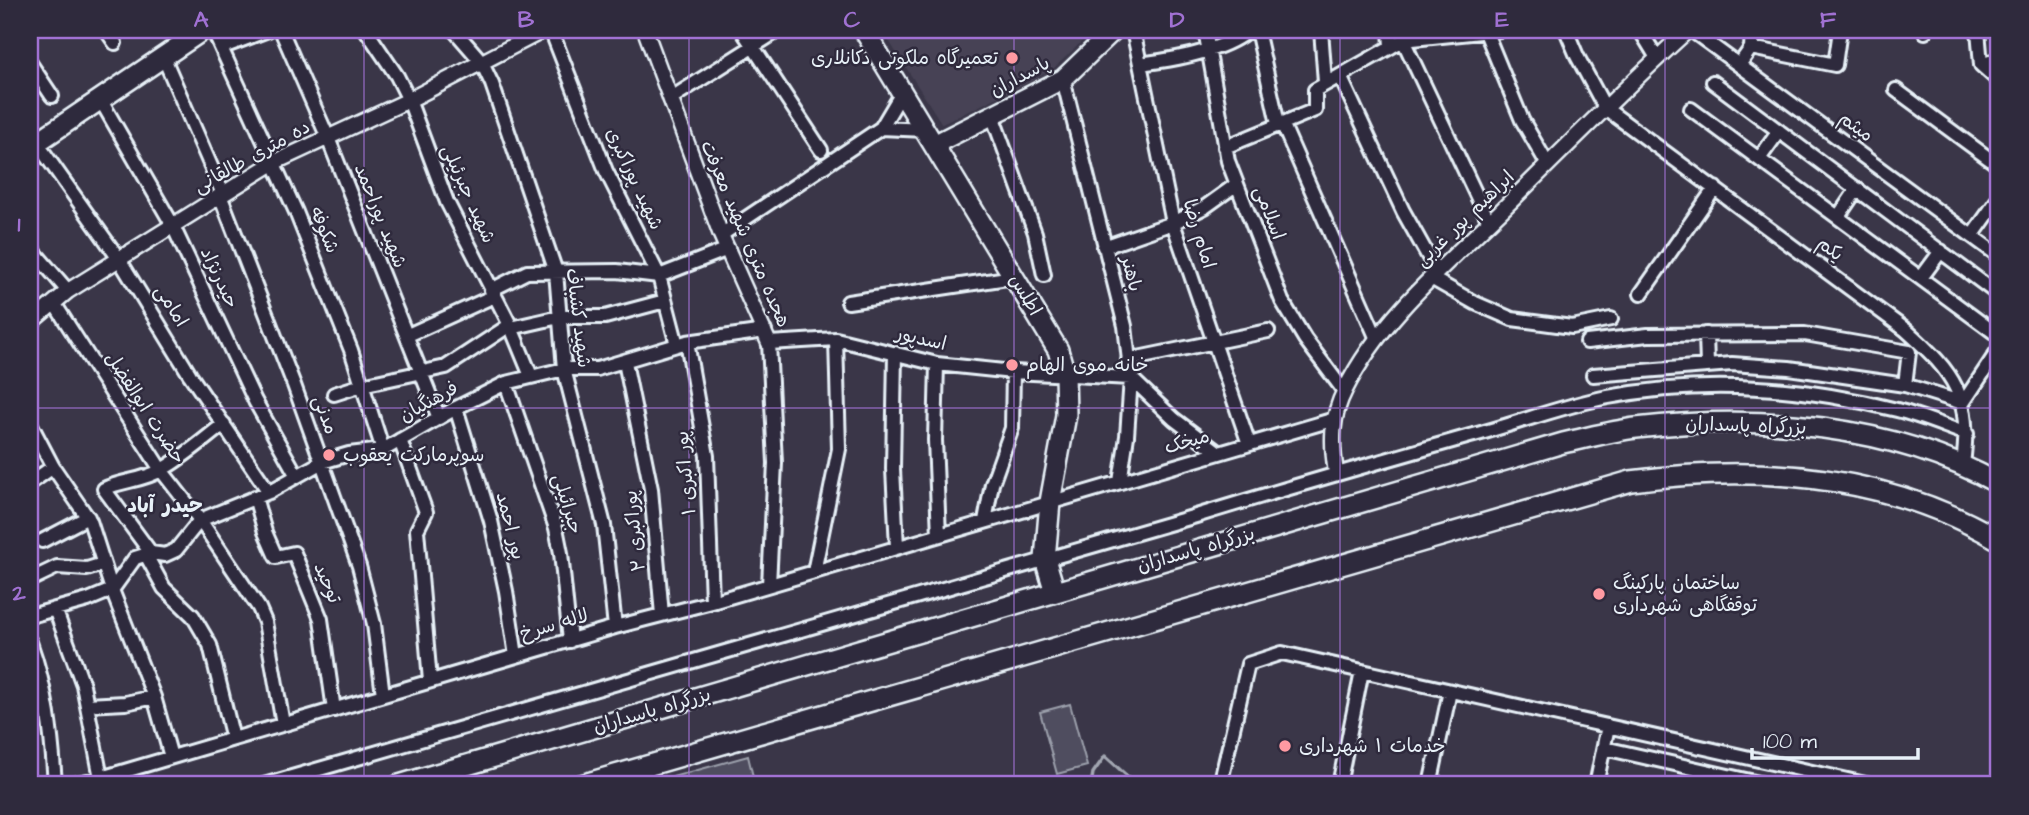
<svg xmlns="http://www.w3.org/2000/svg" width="2029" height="815" font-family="'Architects Daughter','Playpen Sans Arabic',sans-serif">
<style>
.built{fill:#464354}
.green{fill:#504e5f;stroke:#9ca0ac;stroke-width:2}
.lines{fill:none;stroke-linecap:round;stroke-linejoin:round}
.stream{stroke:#a2a6b1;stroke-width:3.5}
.minor-casing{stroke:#e8f1f8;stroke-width:18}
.tertiary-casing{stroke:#e8f1f8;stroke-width:19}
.secondary-casing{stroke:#e8f1f8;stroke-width:23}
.primary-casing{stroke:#e8f1f8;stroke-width:24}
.trunk-casing{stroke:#e8f1f8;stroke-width:24}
.minor{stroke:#2f2a3d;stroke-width:12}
.tertiary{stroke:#2f2a3d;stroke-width:14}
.secondary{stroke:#2f2a3d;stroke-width:18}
.primary{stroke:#2f2a3d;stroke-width:19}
.trunk{stroke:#2f2a3d;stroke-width:19}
.grid{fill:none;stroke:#a171d3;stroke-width:2;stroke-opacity:0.55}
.poi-dot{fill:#ff9aa2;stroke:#2f2a3d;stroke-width:2.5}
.labels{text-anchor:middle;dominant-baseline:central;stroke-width:5;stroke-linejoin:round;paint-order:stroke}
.poi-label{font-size:19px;fill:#e8f1f8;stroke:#2f2a3d;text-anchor:start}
.street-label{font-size:19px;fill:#e8f1f8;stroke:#2f2a3d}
.neighbourhood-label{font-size:21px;font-weight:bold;fill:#e8f1f8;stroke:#2f2a3d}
.neatline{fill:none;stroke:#a171d3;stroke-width:2.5}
.grid-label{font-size:23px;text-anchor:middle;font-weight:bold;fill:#a171d3}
</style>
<rect width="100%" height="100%" fill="#3a3648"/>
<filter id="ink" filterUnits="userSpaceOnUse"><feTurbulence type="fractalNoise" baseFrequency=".0143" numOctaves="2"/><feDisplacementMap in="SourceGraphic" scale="14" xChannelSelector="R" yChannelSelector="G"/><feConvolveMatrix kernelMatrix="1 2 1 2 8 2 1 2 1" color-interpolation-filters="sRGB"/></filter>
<g filter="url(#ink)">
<path class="built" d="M882,30H1094L1051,71L942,124Z"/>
<path class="green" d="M1070,704L1087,766L1057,774L1040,712Z
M748,756L755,785H644Z"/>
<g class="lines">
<path class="stream" d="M761,782L762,785
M1091,785L1093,773L1105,756L1137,785"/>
<defs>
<path id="minor" d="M106,30L115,43
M213,30L296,212L351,350L383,450
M281,30L328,138L439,418
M366,30L397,76L409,100L447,202L510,325L531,376
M454,30L481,61L492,84L556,272L564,369L604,525L615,627
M551,30L606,171L659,276L677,345
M742,30L821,150
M1133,30L1173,223L1249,444
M1205,30L1228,161L1282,301L1305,339L1344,391
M1257,30L1278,124
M1321,30L1325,82
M1390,30L1391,47
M1485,30L1522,120L1548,165
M1566,30L1577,56L1605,108L1906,330C1955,374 1972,397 1963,464
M1640,30L1657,58
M1691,30L1999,256
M1924,30L1925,32
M1978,30L1981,65
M1403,40L1489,222
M223,47L268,30
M1751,48L1835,65L1840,30
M163,56L223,194
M30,63L52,96
M1140,64C1171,60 1225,51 1248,30
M1739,65L1751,48L1752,30
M1981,65L1999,81
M1981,65L1999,59
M1340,76L1403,211L1437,272
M1063,79L1125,326L1131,378L1127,436L1120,482
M1713,82L1999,295
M1896,90L1999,166
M903,91L881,128L926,130
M100,99L172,224L255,401L297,476
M670,99L779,30
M1691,109L1999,336
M992,115L1035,233L1044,275
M1282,123L1377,339
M37,143L119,259L190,375L269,492
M1225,147L1315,110V90L1403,40L1500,30
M1759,159L1779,131
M220,195L294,385L359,566L374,624L383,695
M1838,217L1857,189
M721,235L881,128
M1972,236L1999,198
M30,247L68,291
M1104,247L1173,223L1205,207L1237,184
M1431,278L1475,303L1512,319L1572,327L1611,319
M1921,278L1941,251
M491,290L527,272L617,271L659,276L728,249
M1641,294L1715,188
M848,302L1014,277
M54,303L161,470L200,520L259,608L265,622L283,724
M511,328L559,317H605L665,301
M1706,334L1707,365
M408,335L494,296
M687,342L707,456L712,602
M1587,342L1648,335L1805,334L1909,352L1905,385
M895,353L893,469L897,547
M1128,360L1268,331
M625,362L651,489L662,615
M937,364L935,440L939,535
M1593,375L1732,364L1789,368L1905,385L1963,403L1999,349
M506,383L556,528L561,553L570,641
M334,394L362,385L446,367L510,325
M456,408L491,521L506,591L516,656
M30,423L53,467L90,521L112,590L154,697L171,757
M400,440L426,512L417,530L430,681
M30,483L53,467
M255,497L265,532L276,557L294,553L321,619L334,710
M985,521L992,484L1012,428L1013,372
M42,541L88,517
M151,553L104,489C122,480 143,481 161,470C183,458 204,439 224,424
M146,555L164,588L193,616L210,645L233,739
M814,572L839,449L836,339
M30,580L57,567L87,569L103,564
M769,585L775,463L769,343L836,339L937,364L1013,372L1131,378L1174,419L1219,453
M55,609L83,685L101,778
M30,616L88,600L112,590L135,558L151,553L165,555L176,550L200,520L269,492L322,462L349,454L383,450L456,408L506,383L564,369H597L687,342L765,331
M30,642C47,689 52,736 55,785
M87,705L125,703L154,697
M1604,748L1768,785
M69,785L101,778L615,627L712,602L1335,419
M264,785L1196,516C1287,488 1378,462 1470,436C1516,424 1561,406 1608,397C1703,379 1803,386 1897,410C1921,416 1944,426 1967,434
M1220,785L1248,664L1282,653L1870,785
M1339,785L1362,671
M1430,785L1450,691
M1596,785L1608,726"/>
<path id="tertiary" d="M645,30L721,235L769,343
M30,323L68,291L273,163L409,100L544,30
M1336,472C1331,443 1331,417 1345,390C1380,319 1445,265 1501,211C1563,150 1624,88 1688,30"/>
<path id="secondary" d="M935,144L1063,79L1114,30"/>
<path id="primary" d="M864,30L1058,350L1065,374L1066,415L1050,502L1045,559L1055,592
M30,147L203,30"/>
<path id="trunk" d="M399,785L1563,443C1587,438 1611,431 1636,428C1758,414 1890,423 1999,484
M581,785L1631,481C1758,464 1887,474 1999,540"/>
</defs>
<use href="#minor" class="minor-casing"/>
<use href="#tertiary" class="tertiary-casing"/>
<use href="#secondary" class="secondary-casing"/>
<use href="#primary" class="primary-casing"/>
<use href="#trunk" class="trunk-casing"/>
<use href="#minor" class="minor"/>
<use href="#tertiary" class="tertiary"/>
<use href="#secondary" class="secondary"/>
<use href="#primary" class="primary"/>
<use href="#trunk" class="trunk"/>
</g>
</g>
<path class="grid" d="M364,30V785M689,30V785M1014,30V785M1340,30V785M1665,30V785M30,408H1999"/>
<g class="poi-dot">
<circle cx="1012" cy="58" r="7"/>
<circle cx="1012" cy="365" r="7"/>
<circle cx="329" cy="455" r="7"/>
<circle cx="1599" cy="594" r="7"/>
<circle cx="1285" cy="746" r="7"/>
</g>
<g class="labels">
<g class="poi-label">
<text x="998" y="58" text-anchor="end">تعمیرگاه ملکوتی دکانلاری</text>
<text x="1026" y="365">خانه موی الهام</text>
<text x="343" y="455">سوپرمارکت یعقوب</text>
<text x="1613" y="583">ساختمان پارکینگ<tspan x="1613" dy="22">توقفگاهی شهرداری</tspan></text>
<text x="1299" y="746">خدمات ۱ شهرداری</text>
</g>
<g class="street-label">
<text transform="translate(1020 77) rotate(-28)">پاسداران</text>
<text transform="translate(1856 127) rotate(36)">میثم</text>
<text transform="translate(252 157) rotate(-29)">ده متری طالقانی</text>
<text transform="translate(634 179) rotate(65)">شهید پوراکبری</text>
<text transform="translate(468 194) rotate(66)">شهید جبرئیلی</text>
<text transform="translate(1269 213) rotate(69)">اسلامی</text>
<text transform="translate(380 216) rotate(68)">شهید پوراحمد</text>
<text transform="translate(1465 219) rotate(-44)">ابراهیم پور غربی</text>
<text transform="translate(324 230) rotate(68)">شکوفه</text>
<text transform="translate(745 234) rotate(67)">هجده متری شهید معرفت</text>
<text transform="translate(1199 234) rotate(73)">امام رضا</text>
<text transform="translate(1830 249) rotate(37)">یکم</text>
<text transform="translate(1131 274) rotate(76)">باهنر</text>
<text transform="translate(219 278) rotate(65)">حیدرنژاد</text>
<text transform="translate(1025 295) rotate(59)">اطلس</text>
<text transform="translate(171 306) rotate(58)">امامی</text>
<text transform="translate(578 318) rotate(83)">شهید کشباف</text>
<text transform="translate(921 339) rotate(13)">اسدپور</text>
<text transform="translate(429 402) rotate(-29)">فرهنگیان</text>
<text transform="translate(145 408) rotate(57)">حضرت ابوالفضل</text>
<text transform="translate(325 415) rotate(70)">مدنی</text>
<text transform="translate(1746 426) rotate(2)">بزرگراه پاسداران</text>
<text transform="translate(1187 442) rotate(-16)">میخک</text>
<text transform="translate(686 473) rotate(-95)">پور اکبری ۱</text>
<text transform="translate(567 504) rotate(73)">جبرائیلی</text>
<text transform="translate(510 526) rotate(76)">پور احمد</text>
<text transform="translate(635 531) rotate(-96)">پوراکبری ۲</text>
<text transform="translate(1196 550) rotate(-16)">بزرگراه پاسداران</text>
<text transform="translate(327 583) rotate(67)">توحید</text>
<text transform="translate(554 625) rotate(-16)">لاله سرخ</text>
<text transform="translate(652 711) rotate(-16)">بزرگراه پاسداران</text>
</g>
<g class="neighbourhood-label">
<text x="165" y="505">حیدر آباد</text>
</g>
</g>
<rect width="2029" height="815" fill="none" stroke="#2f2a3d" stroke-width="77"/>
<path d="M1752 748v10h166v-10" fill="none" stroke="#e8f1f8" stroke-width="3.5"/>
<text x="1763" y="748" font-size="21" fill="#e8f1f8" stroke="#2f2a3d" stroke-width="5" paint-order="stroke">100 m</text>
<rect x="38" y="38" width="1952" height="738" class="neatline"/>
<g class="grid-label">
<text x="201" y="27">A</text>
<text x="526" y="27">B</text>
<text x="852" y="27">C</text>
<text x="1177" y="27">D</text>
<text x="1502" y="27">E</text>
<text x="1828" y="27">F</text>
<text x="19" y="231">1</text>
<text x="19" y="600">2</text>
</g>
</svg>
